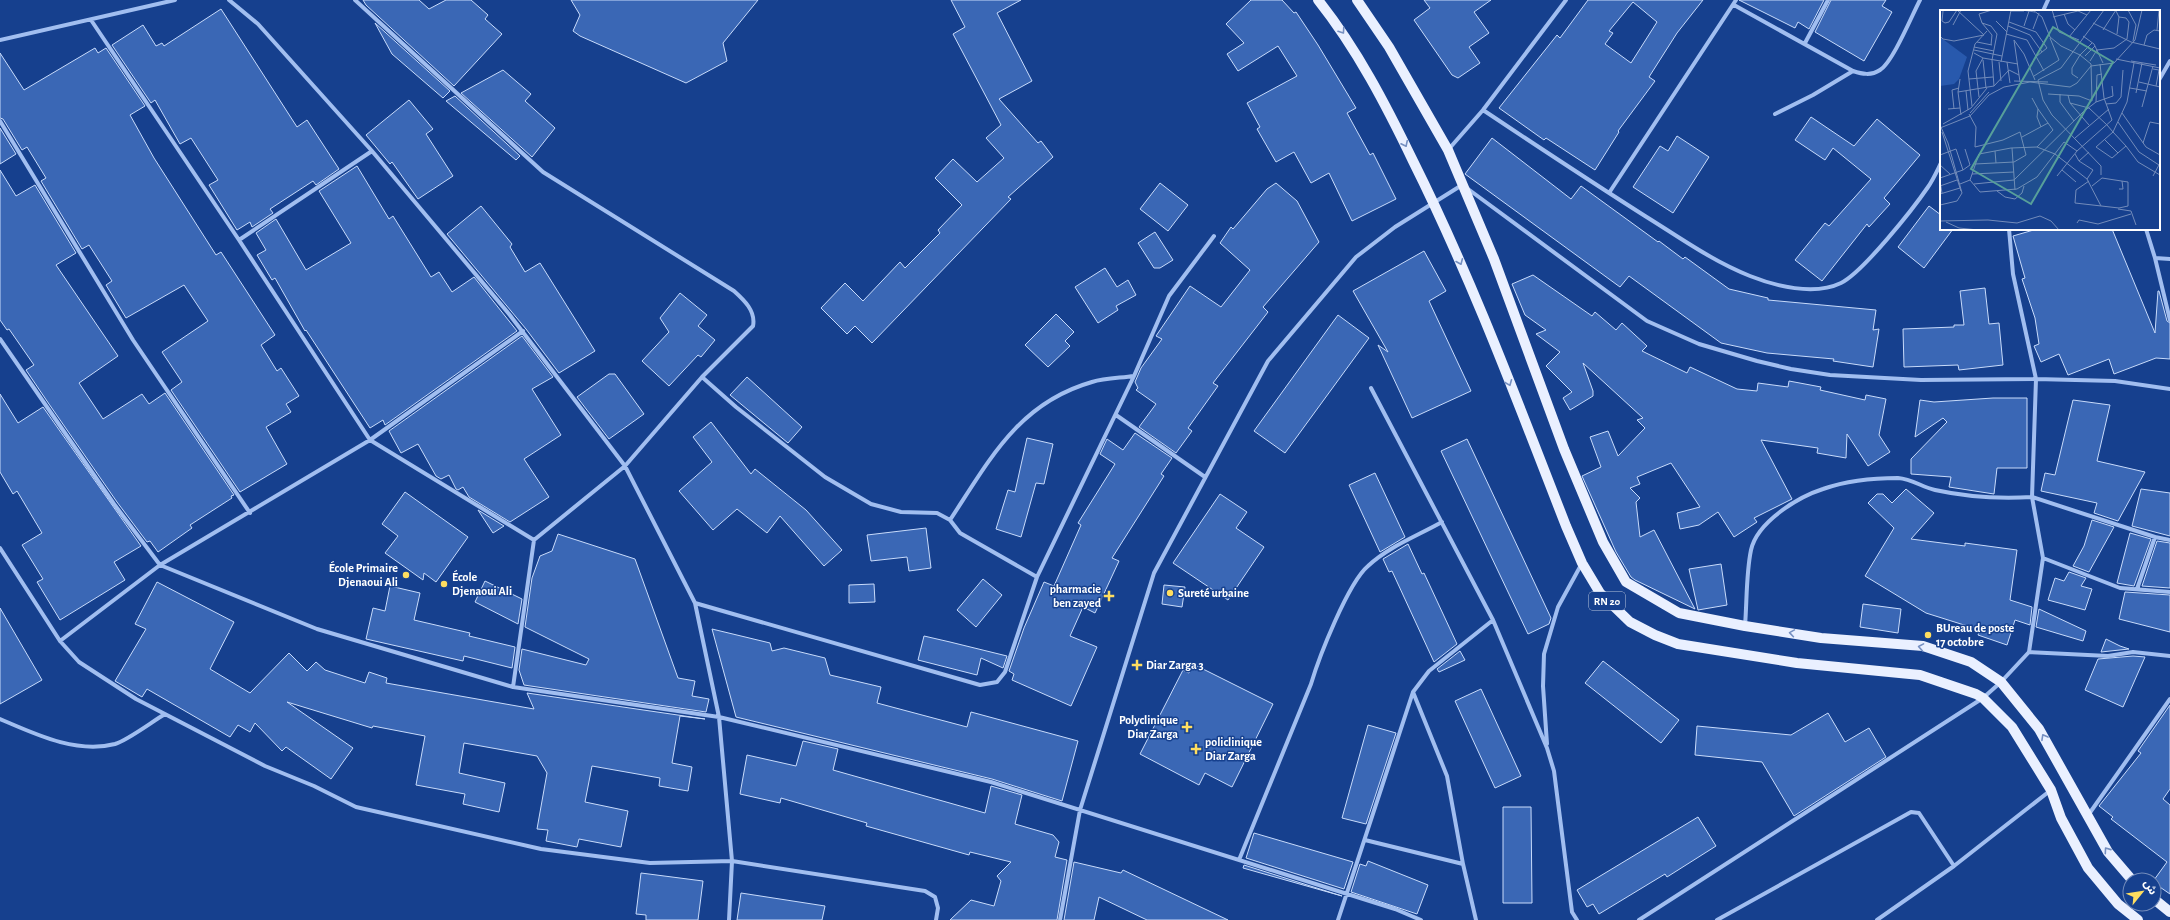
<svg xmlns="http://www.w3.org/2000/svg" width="2170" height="920" font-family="'Alegreya Sans','Noto Sans Arabic',sans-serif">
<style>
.building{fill:#3a67b5;stroke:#c8dbfb;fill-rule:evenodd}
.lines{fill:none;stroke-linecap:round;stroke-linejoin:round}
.street{stroke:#a1bef0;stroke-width:4}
.primary{stroke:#eaf0ff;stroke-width:10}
.oneway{stroke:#758fc1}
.poi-dot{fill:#ffde60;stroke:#16408e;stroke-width:1.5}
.labels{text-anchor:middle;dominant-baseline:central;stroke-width:3;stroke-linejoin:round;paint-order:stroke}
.shield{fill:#16408e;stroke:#b9c6dd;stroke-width:1}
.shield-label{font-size:11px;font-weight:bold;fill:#fff}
.poi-label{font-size:12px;font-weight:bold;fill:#fff;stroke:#16408e;text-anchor:start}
.inset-road{fill:none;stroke:#738cbb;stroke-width:1}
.view{fill:#579f9a;fill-opacity:0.15;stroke:#579f9a;stroke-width:2}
.inset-edge{fill:none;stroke:#fff;stroke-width:2}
</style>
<rect width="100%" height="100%" fill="#16408e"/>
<path class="building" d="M363,0H419L429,9L446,0H471L488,15L485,19L502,34L454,86L366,5Z
M571,0H758L723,43L727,61L686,83L580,36L573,31L580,15Z
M951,0H1021L997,13L1032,81L999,99L1038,143L1041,141L1053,157L1008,197L1011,199L872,343L855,326L847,334L821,308L845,283L863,301L900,262L905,268L940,233L938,230L962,205L935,178L953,159L977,182L1004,158L986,138L1001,125L953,34L965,27Z
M1251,0H1282L1294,13L1296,12L1318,45L1356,108L1347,113L1370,155L1373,153L1396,199L1352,221L1329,173L1311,183L1294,152L1276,162L1257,129L1260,127L1247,103L1297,76L1278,46L1238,71L1227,54L1244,43L1226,24Z
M1424,0H1491L1474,12L1489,33L1469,47L1480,63L1458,78L1452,75L1414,20L1430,8Z
M1588,0H1703L1677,33L1649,77L1655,81L1618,131L1619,132L1595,170L1546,138L1544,140L1499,108L1557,35L1560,38ZM1633,2L1657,22L1631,63L1605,44L1613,33L1609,31Z
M1739,0H1824L1809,29L1798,22L1795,28Z
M1831,0H1886L1882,6L1892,12L1864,61L1815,32Z
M221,9L297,127L307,120L339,169L316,185L313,181L270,209L273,213L252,227L250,222L237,230L209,185L218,180L191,138L180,144L155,100L151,103L112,45L143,25L156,46L162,43L164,46Z
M375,23L450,91L443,98L392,54Z
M95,48L98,53L106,48L145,106L130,115L154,158L216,255L221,252L275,335L261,345L277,371L281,368L299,396L286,404L291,412L266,427L287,464L240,492L171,390L182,382L162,352L208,321L184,285L126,318L106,285L112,281L89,245L82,249L41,181L46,178L27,147L22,150L3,119L0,118V53L24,90Z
M503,70L531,94L525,101L555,128L532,157L461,93Z
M455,96L520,156L516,160L446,101Z
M409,100L433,129L426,134L453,176L418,199L392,162L390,164L366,135Z
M1811,117L1854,146L1877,119L1920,155L1884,198L1890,204L1869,227L1867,224L1822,281L1795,260L1825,223L1829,226L1871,179L1833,148L1825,160L1795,140Z
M0,128L16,154L0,164Z
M1677,136L1709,157L1673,213L1633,187L1660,146L1668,151Z
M1492,138L1571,199L1581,186L1658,242L1659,241L1683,259L1685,257L1729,289L1768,298V300L1876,310L1873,330L1879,329L1873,367L1833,361L1834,359L1767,353L1721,343L1629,276L1620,287L1465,174Z
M357,166L389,219L393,216L431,277L439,272L452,292L474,277L517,331L385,425L383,420L370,428L306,330L305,331L275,278L272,280L257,255L266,250L256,233L276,219L306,270L351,243L319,191Z
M0,170L16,196L35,185L76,253L56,265L118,356L79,383L103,419L142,394L149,404L165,393L234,495L231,496L232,498L190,525L192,528L158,552L150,541L147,542L117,502L49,404L26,370L34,365L9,329L7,330L0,320Z
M1160,183L1188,205L1168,231L1140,209Z
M1276,183L1297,201L1319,242L1263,307L1268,312L1213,383L1218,386L1188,428L1192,431L1176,453L1139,427L1156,404L1136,390L1138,388L1135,382L1141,368L1162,339L1156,336L1190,286L1221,307L1250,270L1220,243L1231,227L1233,229L1267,189Z
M481,206L512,244L510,247L525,272L540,263L595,351L559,373L526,329L447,234Z
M1929,206L1941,215V229H1953L1924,268L1898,247Z
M2037,229H2112L2155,333L2158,291H2159L2167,321L2170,323V359L2156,358L2114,374L2109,359L2068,375L2059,354L2041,362L2034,346L2039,344L2035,318L2022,279L2025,278L2013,236Z
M1155,232L1173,260L1160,268H1154L1138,243Z
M1424,251L1446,291L1429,301L1471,391L1412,418L1378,345L1388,352L1353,291Z
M1105,268L1117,287L1128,280L1136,295L1116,306L1118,310L1098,323L1075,287Z
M1533,275L1592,316L1595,312L1616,330L1622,323L1647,346L1642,351L1687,373L1690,367L1737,389L1757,391L1758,383L1788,387L1789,381L1821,387L1820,390L1865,400L1866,395L1886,399L1879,435L1890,452L1868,466L1847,434L1846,458L1817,453L1818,448L1761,440L1792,499L1754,518L1757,522L1734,537L1718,512L1699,525L1680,529L1677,513L1700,507L1671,463L1637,477L1640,484L1630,488L1640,498L1636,502L1640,537L1654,530L1695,609L1635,580L1631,577L1616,552L1582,476L1601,467L1590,437L1608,431L1618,456L1645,428L1637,420L1643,418L1583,363L1593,391V396L1570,410L1563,398L1572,392L1546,366L1560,352L1536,334L1546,330L1525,315L1512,284Z
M1985,288L1989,324L1999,323L2003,365L1959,370L1958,365L1904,367L1903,329L1954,327V325H1964L1960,291Z
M680,293L707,315L698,326L715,340L701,357L698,355L669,386L642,361L669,332L660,318Z
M1056,314L1074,332L1065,341L1070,346L1048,367L1025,345Z
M1338,315L1369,338L1285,453L1254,431Z
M522,336L553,377L532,389L561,435L524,459L549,497L510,522L469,497L463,487L458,490L456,489L449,475L441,479L436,476L418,444L401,453L389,431Z
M609,374H615L644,414L609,439L577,397Z
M747,377L802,427L788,443L730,395Z
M0,394L18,423L43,407L141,546L114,562L125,580L60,620L37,582L43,579L22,545L42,533L17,491L13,494L0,472Z
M1993,398H2027V468H1997L1994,494L1949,487L1951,477L1911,474V459L1947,422L1943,418L1915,437L1920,400L1934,402Z
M2073,400L2110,405L2097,461L2145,472L2118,521L2094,513L2097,503L2041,491L2045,473L2055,475Z
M711,422L751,474L755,469L806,510L842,550L824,566L780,516L767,533L737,509L713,530L679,491L712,462L693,437Z
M1135,433L1172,458L1161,474L1164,476L1112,558L1119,561L1095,613L1083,607L1070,636L1097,647L1071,706L1012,680L1014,674L1009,671L1024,628L1044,582L1054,586L1081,525L1078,523L1115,464L1100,454L1107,439L1123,450Z
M1027,438L1053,444L1044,484L1036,483L1021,537L996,529L1008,490L1015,492Z
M1467,439L1551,618L1549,624L1528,634L1441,451Z
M1375,473L1405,537L1380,552L1349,485Z
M1906,489L1934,513L1911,539L1965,546V543L2017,550L2010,600L2032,607L2030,625L2015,620L2007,645L1978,635L1980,630L1926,613L1865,576L1894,528L1868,503L1877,494H1883L1892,503Z
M2141,489L2170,493V536L2132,526Z
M405,492L468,537L436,582L424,573L423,580L385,553L398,536L382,524Z
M1220,494L1247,512L1236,528L1264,547L1228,600L1173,563Z
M478,510L504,526L493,533Z
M2092,520L2114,527L2089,572L2073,566L2084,546Z
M926,528L931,568L909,571L907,557L871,561L867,535Z
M2130,533L2151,539L2134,586L2117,583Z
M558,534L635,559L678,678L695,681L692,696L709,699L706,712L524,685L519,670L522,649L586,665L589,659L525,627L532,578L540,556L552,551Z
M2157,541L2170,543V588L2142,586Z
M1408,544L1422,574L1424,573L1457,644L1434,662L1392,571L1389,572L1383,559Z
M1721,564L1727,605L1698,610L1689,569Z
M2069,572L2086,578L2081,586L2092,589L2085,610L2048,600L2055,578L2064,581Z
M983,579L1002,595L976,627L957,610Z
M485,581L522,599L518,624L475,602Z
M157,582L234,622L210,669L250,693L289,653L307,671L316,662L325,670L365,683L369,672L387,678L386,683L534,709L527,693L705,719L680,716L672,763L692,767L688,791L659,786L660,778L592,766L585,802L628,811L621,847L579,839L577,847L546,841L548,830L537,829L547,773L537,756L464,743L459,773L505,783L499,812L463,804L465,794L416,785L425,736L373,726L372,728L287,702L353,748L331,779L286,747L282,751L255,723L250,732L238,725L230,737L147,689L142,697L115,681L146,629L135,624Z
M874,584L875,602L849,603V585Z
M1164,585L1185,587L1182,607L1162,604Z
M390,586L420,593L414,620L470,633L469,636L515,647L512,668L464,656L463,661L366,639L373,608L385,611Z
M2125,592L2170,595V632L2119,619Z
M1863,604L1901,609L1898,633L1860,627Z
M0,608L42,680L0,704Z
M2039,609L2086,631L2083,641L2036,627Z
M712,629L770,643L772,651L784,648L825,658L830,675L881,687L877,703L967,727L971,712L1078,741L1062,801L992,779L736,717Z
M924,636L950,642L1007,656L1003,668L981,658L977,675L918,660Z
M2106,639L2120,646L2129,649L2101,652Z
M1460,651L1465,660L1439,672L1437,669Z
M2133,656L2145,657L2123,707L2085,690L2098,659Z
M1603,661L1679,720L1661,743L1585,683Z
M1193,664L1273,704L1232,787L1205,773L1199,785L1140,754L1183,670L1189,673Z
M1481,689L1521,776L1495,788L1455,701Z
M2170,705V789L2163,799L2170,805V894L2154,883V880L2167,862L2111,819L2113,817L2099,806L2141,753L2138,751Z
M1828,713L1845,742L1869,728L1886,757L1794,816L1762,762L1695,755L1697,726L1791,735Z
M1368,725L1396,733L1366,824L1342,818Z
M803,741L838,749L833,770L985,813L991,786L1022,795L1015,824L1053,835L1059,842L1055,857L1067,860L1057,920H950L971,900L994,906L1001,881L997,876L1011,862L970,852L969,855L866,826L867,823L781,798L780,803L740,794L747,755L796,766Z
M1503,807H1531L1532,903H1503Z
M1698,817L1716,846L1667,877L1665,874L1599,914L1593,904L1587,907L1577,890Z
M1254,833L1353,862L1344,889L1246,858Z
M1368,861L1428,885L1417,914L1351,892L1360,864L1366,866Z
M1074,862L1121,873L1123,870L1228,920H1147L1099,897L1094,920H1064Z
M1244,865L1342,896L1243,868Z
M641,873L703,881L698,920H646V915L636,914Z
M741,893L825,906L822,920H737Z"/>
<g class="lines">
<path class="street" d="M229,0L258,24L372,151L509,314L625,466L695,603L719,717L732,861L729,920
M1734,5L1853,71C1862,74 1871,76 1880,70C1893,62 1912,15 1920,0
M2043,11L2048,0
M91,20L239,240L370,440L534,540L625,466L702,377L753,326C756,311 744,300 734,291L543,172L355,0
M0,40L175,0
M1805,43L1828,0
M2159,80L2170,61
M1483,110C1537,146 1590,181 1645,216C1679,237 1712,261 1750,276C1775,286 1814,296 1841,283C1863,272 1913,209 1928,187C1933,180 1937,171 1941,163
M1775,114L1813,95L1853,71
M0,121L133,340L250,513
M1448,150L1483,110L1566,0
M1468,189L1647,321L1699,344L1757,361L1791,369L1830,375L1921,380L2036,379L2115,381L2170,389
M1609,193L1736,0
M2009,229L2013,274L2036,379L2032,497L2155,537L2170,540
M2146,229L2155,258L2170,320
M239,240L372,151
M2155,258L2170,259
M0,339L114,504L160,565L317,629L513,687L719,717L991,782L1395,909L1421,920
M1134,376L1169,296L1214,236
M702,377L736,407L825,477L871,504L901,512L937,513L950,520L960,533L1037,577
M1371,388L1493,620L1547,748L1554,771L1572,912L1577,920
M1116,415L1205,477
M0,548L60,641L79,662L136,699L265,766L314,786L356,807L541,849L650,863L732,861L925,891L935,897L938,908L936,920
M2043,558L2120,588L2170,592
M2137,589L2155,537
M695,603L980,685L997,682L1005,672L1037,577L1134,376C1121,378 1105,378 1092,382C1018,403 989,461 950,520
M60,641L160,565L370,440L523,331
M2029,652L2108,656L2133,652L2170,656
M513,687L534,540
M1413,692L1447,776L1463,864L1476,920
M0,719C35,734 76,754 115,744C128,740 153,721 165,714
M1547,744L1543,686L1544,654L1558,607L1581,565
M2089,814L2170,699
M1365,840L1463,864
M1239,860L1311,684C1319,657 1348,583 1368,566C1388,547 1417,536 1442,522
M1060,920L1080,810L1154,573L1268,361L1356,257L1395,227L1462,185
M1338,920L1413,692L1429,671L1493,620
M1639,920L1983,698L2001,682L2029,652L2043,558L2032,497C1999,499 1967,497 1935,490C1922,487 1912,479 1898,478C1873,478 1846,481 1823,489C1798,497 1757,522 1751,550C1746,574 1747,601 1745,626
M1717,920L1911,812L1919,813L1954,866
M1877,920L1954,866L2051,790"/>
<path class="primary" d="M1318,0C1357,49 1386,105 1413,161C1472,279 1518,403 1566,526L1582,563L1600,593L1630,622L1655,635L1678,644L1797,663L1920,675L1976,694L1983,698L2012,727L2051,790L2061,818L2088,868L2118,904L2138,920
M1357,0L1389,47L1448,150L1494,259L1564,449L1603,542L1626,582L1679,613L1745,626L1821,638L1923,646L1971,662L2001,682L2039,729L2108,852L2132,880
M2154,899L2170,912"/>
</g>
<defs><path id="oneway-chevron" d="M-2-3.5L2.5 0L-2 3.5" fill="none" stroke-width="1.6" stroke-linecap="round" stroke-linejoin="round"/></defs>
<g class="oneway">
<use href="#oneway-chevron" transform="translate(1342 31) rotate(56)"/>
<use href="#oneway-chevron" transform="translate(1405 144) rotate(64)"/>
<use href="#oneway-chevron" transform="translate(1460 262) rotate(67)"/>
<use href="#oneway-chevron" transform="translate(1509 383) rotate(68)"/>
<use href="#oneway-chevron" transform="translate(1792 633) rotate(-171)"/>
<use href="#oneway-chevron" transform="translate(1921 647) rotate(-170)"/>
<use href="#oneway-chevron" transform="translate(2044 737) rotate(-119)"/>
<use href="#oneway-chevron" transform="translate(2107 850) rotate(-125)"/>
</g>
<g class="poi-dot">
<circle cx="406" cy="575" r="4"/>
<circle cx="444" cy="584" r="4"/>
<circle cx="1170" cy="593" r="4"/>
<path d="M1107 590h4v4h4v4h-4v4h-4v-4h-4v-4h4z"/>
<circle cx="1928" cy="635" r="4"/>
<path d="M1135 659h4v4h4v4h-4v4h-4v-4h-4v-4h4z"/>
<path d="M1185 721h4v4h4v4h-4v4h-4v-4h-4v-4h4z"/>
<path d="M1194 743h4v4h4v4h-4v4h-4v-4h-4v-4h4z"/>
</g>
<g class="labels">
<rect class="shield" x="1589" y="592" width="36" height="18" rx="3"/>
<g class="shield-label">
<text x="1607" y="601">RN 20</text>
</g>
<g class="poi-label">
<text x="398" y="568" text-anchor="end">École Primaire<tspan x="398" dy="14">Djenaoui Ali</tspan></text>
<text x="452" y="577">École<tspan x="452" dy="14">Djenaoui Ali</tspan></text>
<text x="1101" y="589" text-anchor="end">pharmacie<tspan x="1101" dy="14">ben zayed</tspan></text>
<text x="1178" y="593">Sureté urbaine</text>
<text x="1936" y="628">BUreau de poste<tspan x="1936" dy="14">17 octobre</tspan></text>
<text x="1146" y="665">Diar Zarga 3</text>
<text x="1178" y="720" text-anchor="end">Polyclinique<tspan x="1178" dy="14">Diar Zarga</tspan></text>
<text x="1205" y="742">policlinique<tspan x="1205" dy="14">Diar Zarga</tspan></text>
</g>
</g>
<g transform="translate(1940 10)">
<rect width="220" height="220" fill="#16408e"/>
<path d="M0,27L27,47L19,69L14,74L0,76Z" fill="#2859ad"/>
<path class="inset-road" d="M82,0L95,2M93,0L102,7L110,27L121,36L140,45L152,33M112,0L119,22L139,30M188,0L196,15L193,31M3,1L2,11L5,13L9,12L17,0L44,25M71,1H84M176,1L179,7L177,24M124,4L128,14L135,20M113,7L138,1L147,5M56,11L67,22M69,12L96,22L107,38L97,46M42,13L39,4L52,0M153,13L191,32L220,39M13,15L21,0M68,16L90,25L102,42M84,16L89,1M93,19L99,3M163,20L176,0M217,20L219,0M66,24L87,30L104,61M0,26L3,29L14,31L44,25M143,26L154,34L163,53M129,27L151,0M37,32L52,35M51,35L52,25L42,13L51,16L57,24L52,50L54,76M204,35L207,25L214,20L220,21M34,37L54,41M34,40L62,46M34,43L43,48L78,54M145,46L155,36M176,49L220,58M43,50L46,78M150,51L157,40L174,38L187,29L189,12L186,8L179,7M191,51L216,55M59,52L61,71M61,52L71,0M67,52L70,73M213,59L219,60L216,76M94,66L119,50L110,28M20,69L18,82L21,105M29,69L53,67M74,71L108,72M80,72L74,30L84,44L95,70M199,72L220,77M190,78L207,81M26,81L28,100M18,82L54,76L69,60L79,65M196,83L202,53M108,84L139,86L152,91L151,54L140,45L132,58V64L138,68M120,84V92L134,111M128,85L130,93L149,115M39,87L36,61L43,48M92,88L98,99M156,92L157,65L162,64M130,93L149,98L167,115L173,122L186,136L172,148L156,137L173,122L187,92L194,53M166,94L176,93L181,87L183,60M32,96L28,61L35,34L47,21M202,97L213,56M8,99L20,98M14,99L12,80L19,78M30,103L49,82M182,103L206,137L220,145M29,104L36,117L35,137L63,130L80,122L86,145L74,152L35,154M178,112L199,142L219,155M3,114L31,98L47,78M0,115L8,133L22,183L17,191L0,195M0,118L30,106L49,85L64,77L90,72L130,77L137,73L151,56L174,53L195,30L202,0M2,122L21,181M82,127L108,113M135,128L169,99M165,130L178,143M203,133L210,112L220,114M186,136L198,152L220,165M97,137L113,120L98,99L97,107L101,117M72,138L75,180M55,141L56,153M135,144L139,151L153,160L147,169M0,145L16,139L23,160L0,168M139,151L149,142M0,155L10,164M23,160L30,155L25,139M122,160L136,172M32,164L74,162M161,165V156L112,105L103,90L98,70L121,58L164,0M117,166L137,141L172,110L164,88L160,54M213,166L220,153M30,170L40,182L77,179L97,167L124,132L137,141M0,171L2,183M149,171L136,180L135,193L179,198L188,196V172L162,168L152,176M20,174L30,170L39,144L71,138L97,137L115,144L147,169L161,196M34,174L74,170L143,102L156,92L173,86L172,76M0,176L17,170M179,179H183L182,171M57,181L65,187L75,189L82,183L84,176M0,184L20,178M178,199L191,201L196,215M0,211L48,210L77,213L100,206L111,211L119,220M6,212L19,218L38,220M137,213L139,210L158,214L191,204"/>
<path class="view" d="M113,17L173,52L91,194L31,159Z"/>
<rect width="220" height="220" class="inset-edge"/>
</g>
<g transform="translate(2142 892) rotate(60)"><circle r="19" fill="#16408e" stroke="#738cbb"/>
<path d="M0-3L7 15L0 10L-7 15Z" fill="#ffde60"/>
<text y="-6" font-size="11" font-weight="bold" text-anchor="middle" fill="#ffffff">ش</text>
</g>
</svg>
